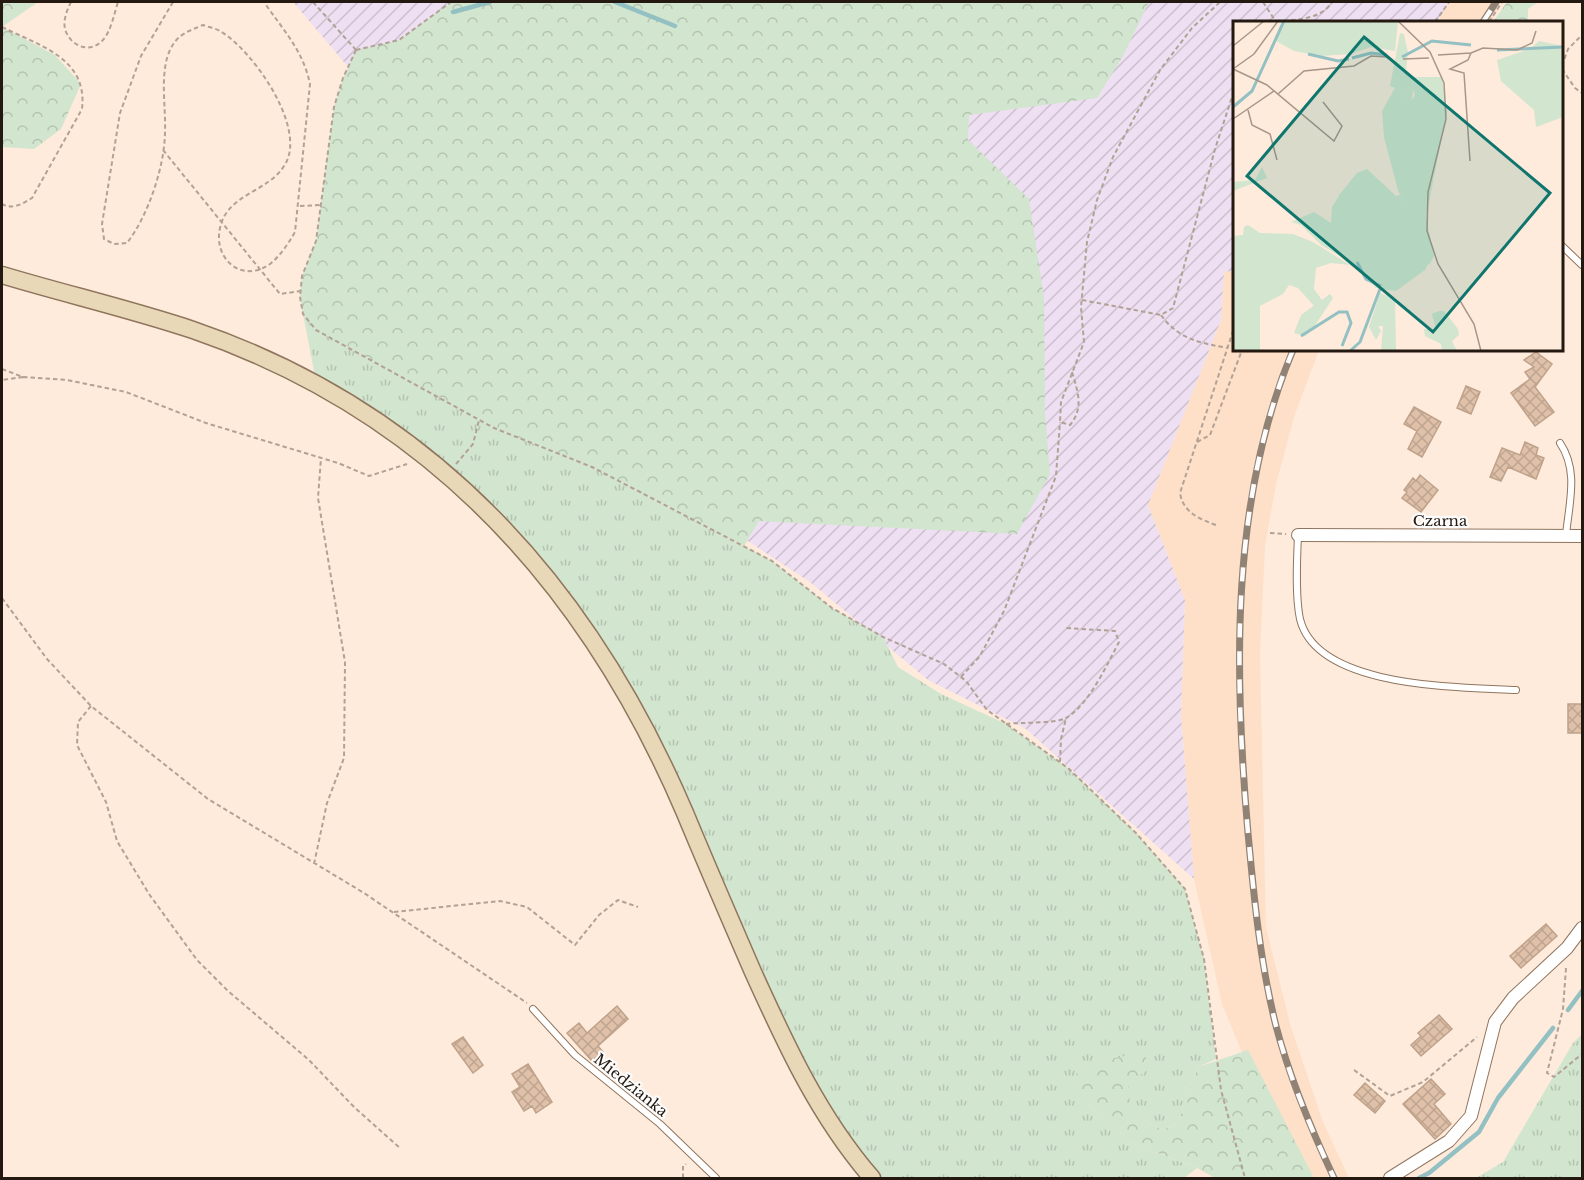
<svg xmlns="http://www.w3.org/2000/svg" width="1584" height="1180" font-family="'Libre Baskerville',serif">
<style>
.built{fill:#fee0c8}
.industrial{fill:url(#industrial-furrows)}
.grass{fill:url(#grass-tufts)}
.forest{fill:url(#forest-crowns)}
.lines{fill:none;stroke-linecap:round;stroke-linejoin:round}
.stream{stroke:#93c0c2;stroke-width:4.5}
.building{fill:url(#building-cross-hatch);stroke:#bfa28a;stroke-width:1.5}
.service-casing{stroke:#90755e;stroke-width:8}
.minor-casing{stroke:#90755e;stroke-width:14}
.secondary-casing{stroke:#90755e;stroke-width:19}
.path{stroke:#b2a295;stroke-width:2;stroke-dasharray:4.5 3;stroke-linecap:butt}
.service{stroke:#fff;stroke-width:6}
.minor{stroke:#fff;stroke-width:12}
.secondary{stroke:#e8d8b7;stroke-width:16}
.rail-casing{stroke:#918276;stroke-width:7}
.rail{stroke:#fcfcfc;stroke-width:4.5;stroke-dasharray:14;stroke-linecap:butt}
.labels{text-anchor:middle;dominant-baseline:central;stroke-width:4.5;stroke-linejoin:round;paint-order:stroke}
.street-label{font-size:15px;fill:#241910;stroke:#fcfcfc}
.inset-river{fill:none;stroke:#93c0c2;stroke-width:3}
.inset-road{fill:none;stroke:#a7978a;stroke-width:1.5}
.view{fill:#0f766e;fill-opacity:0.15;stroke:#0f766e;stroke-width:3}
.inset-edge{fill:none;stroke:#241910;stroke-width:3}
</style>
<defs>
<pattern id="industrial-furrows" width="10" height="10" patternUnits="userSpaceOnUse" patternTransform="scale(1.5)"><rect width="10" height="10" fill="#eedff2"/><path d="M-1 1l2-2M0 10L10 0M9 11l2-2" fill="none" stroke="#ccbfce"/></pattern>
<pattern id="grass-tufts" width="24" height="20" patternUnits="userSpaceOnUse" patternTransform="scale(1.5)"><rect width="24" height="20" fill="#d2e5ce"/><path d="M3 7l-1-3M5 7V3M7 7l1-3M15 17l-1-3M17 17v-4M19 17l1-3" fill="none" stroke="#b4c4b0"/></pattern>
<pattern id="forest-crowns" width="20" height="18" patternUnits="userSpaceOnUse" patternTransform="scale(1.5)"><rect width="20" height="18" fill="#d2e5ce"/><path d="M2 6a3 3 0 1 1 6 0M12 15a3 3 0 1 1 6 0" fill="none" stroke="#b4c4b0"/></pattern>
<pattern id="building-cross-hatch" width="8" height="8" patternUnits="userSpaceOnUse" patternTransform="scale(1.5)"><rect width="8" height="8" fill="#dfc1a9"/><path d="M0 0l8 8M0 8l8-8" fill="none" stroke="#bfa590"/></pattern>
</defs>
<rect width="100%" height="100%" fill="#feebdc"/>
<path class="built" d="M1449,2H1502L1491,22H1437Z
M1224,271L1234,272V350H1319L1295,414L1276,484L1265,546L1260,654L1266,928L1290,1024L1323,1122L1349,1178H1300L1269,1118L1222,1004L1194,879L1181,715L1185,600L1148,505L1221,320Z"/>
<path class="industrial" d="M293,2H1449L1437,22H1234V272L1224,271L1221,320L1148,505L1185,600L1181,715L1194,879L1026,729L928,680L810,582L693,505L360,81Z"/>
<path class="grass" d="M303,314L316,330L494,428L592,467L772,561L832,608L883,637L898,667L941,694L1004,723L1068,768L1136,833L1185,889L1204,959L1216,1059L1198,1067L1178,1123L1163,1130C1136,1118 1129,1113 1127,1083L1099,1062L1078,1066L1087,1105L1118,1129L1131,1143L1197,1168L1184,1178H872L826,1116L616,675L479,502L317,386Z
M1582,1034V1178H1476L1503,1162L1573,1043Z"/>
<path class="forest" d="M2,2H38L2,27L55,55L81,84L61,129L34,149L2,147Z
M451,2H1149L1123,56L1097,98L969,115L968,140L1029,199L1044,298L1045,413L1050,474L1017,534L759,521L744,546L592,467L494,428L316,330L303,314L300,297L302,276L316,241L334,107L343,78L356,50L399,40Z
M1507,2H1538L1528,9V22H1493Z
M1248,1050L1314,1178H1215L1197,1168L1131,1143L1118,1129L1087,1105L1075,1084L1078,1066L1143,1052L1151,1068L1128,1083C1129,1113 1136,1118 1163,1130L1178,1123L1198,1067Z"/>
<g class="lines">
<path class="stream" d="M615,2L675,26
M453,12L490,2
M1568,1010L1582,991
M1419,1178L1429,1173L1479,1132L1498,1098L1553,1028"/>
</g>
<path class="building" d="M1536,352L1552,364L1535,387L1554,412L1535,426L1511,393L1530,379L1525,372L1534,367L1524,360Z
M1466,386L1480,392L1471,414L1457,408Z
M1414,407L1441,422L1422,457L1408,449L1417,431L1404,424Z
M1525,442L1538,448L1536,455L1544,458L1536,479L1508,467L1501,481L1490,477L1502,448L1520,455Z
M1420,475L1438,490L1421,512L1402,498L1407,492L1404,490L1413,478L1416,481Z
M1568,704H1582V733H1568Z
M1546,924L1557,936L1521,968L1510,956Z
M617,1006L628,1019L598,1046L603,1052L592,1061L567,1033L579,1023L587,1033Z
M1439,1015L1452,1029L1421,1056L1411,1045L1421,1036L1418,1033Z
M463,1037L483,1065L473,1073L452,1044Z
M528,1064L552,1102L536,1113L532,1106L524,1111L512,1092L520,1087L512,1074Z
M1431,1079L1445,1094L1434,1104L1451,1124L1435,1139L1403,1104Z
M1365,1083L1385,1101L1375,1113L1354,1095Z"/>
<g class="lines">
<defs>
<path id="service" d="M1562,246L1582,265
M1560,443C1579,471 1569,503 1566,535
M1298,535C1297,559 1295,596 1300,619C1317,689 1461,687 1516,690
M533,1009L575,1055L660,1124L716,1178"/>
<path id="minor" d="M1298,535L1582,536
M1390,1178L1449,1141L1471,1116L1495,1022L1513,998L1567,948L1582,928"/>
<path id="secondary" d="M2,275C65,294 130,309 193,330C432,412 588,586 685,813C707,866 730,919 753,972C786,1045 819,1117 872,1178"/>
</defs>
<use href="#service" class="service-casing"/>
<use href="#minor" class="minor-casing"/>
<use href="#secondary" class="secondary-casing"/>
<path class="path" d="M71,2C67,10 63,20 65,29C70,46 89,54 102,41C111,32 114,14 118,2
M173,2L141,56L120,113L102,224L104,239L114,244L127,243C148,216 165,166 165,131C166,106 159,71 171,48C178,34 189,31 203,25C208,27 215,28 220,31C253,50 309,130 284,166C268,192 227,194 220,228C213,259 242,284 270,264C281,255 288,244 295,232L310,84C303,50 283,30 264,2
M313,2L356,50
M1263,2L1276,22
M1276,21C1295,20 1321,20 1332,2
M1435,22L1449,2
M1489,22L1502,2
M2,27C40,46 88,58 82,109L32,198C22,204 13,210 2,204
M356,50L343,78L334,107L316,241L302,276L300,297L303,314L316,330L494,428L592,467L772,561L832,608L883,637L944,664L966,681L987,710L1068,768L1136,833L1185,889L1204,959L1221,1090L1245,1178
M356,50L399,40L451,2
M1562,66L1568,49L1582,35
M1562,69L1575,88L1582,93
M163,150L280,294L301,291
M300,206L321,205
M1082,300L1161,315L1173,308L1215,149L1234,91
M1161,315C1178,339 1200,343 1228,348
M2,369L23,377L2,380
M1072,372C1078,392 1084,408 1070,425L1060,422L1061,402L1084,342L1081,307L1087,242L1097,200L1113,157L1160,70L1192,28L1220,2
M23,377L67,380L126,392L206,423L338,463L369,476L407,464
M1197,442L1210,435L1242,350
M456,464L473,444L479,420
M1216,525C1199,519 1183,512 1180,493L1234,328
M1270,533L1286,534
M2,598L47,659L91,706L208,799L364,893L527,1003
M961,677L980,656L1004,611L1056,476L1060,422
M91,706L78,722L77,745L106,802L117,841L149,894L197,960L228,991L309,1060L355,1108L401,1149
M1006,724C1021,722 1055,724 1066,718C1088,706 1108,663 1119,642L1115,631L1066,628
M1060,762L1061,739L1066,718
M314,864L327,803L344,758L345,662L318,498L321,458
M394,912L500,901L527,907L575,945L599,915L618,900L638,907
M1566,968L1563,1009L1547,1073L1554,1077L1582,1054
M1354,1070L1390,1096L1423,1082L1477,1037
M683,1178V1166L686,1164"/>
<use href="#service" class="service"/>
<use href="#minor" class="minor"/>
<use href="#secondary" class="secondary"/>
<defs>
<path id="rail" d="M1483,22L1496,2
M1293,350C1230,500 1234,673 1248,833C1254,898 1260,962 1276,1026C1290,1079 1311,1129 1334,1178"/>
</defs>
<use href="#rail" class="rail-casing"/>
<use href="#rail" class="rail"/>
</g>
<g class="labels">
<g class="street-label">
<text x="1440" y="520">Czarna</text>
<text transform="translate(631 1085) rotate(39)">Miedzianka</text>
</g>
</g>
<g transform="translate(1233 21)">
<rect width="330" height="330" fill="#feebdc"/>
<path d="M49,0H165L162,30L138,26L118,33L87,35L61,30L41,19ZM175,56H209L214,90L193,196L201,235L196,244L165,169L151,116L149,90L162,67L175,64L177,70L170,75L179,79L182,74ZM97,273L100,277L79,309L72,315L61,312L68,294Z" fill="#d2e5ce"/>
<path d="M167,12L171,13L175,32L173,50L180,65L179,79L170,75L177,70L175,64L165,68L157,65ZM306,20L330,25V96L303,106L301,89L268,60L264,39L297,28ZM29,146L34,157L0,170V161L22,159ZM134,148L163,175L167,174L196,241L192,249L163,270L143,267L115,240L88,224L68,204L58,201L81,191L98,202L99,186L107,173L124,152ZM15,204L27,212L60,213L80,221L117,244L98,242L83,247L81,268L89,279L81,285L65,267L56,264L50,273L27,285V330H0V215L10,214L11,206ZM147,272L162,278L163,330H148L150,305H145L148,310L143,319L136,306ZM206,290H211L225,308L226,314L219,320L224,330H209L208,323L192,315L191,308H203L199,293Z" fill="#d2e5ce"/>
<path class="inset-river" d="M264,29L330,26M75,33L105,40L116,38M169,36L199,20L238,24M119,37L138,32L154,34M0,86L19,70L51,0M124,241L133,258L148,265M68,315L106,291H114L118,302L109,325M117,330L127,321L147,268"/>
<path class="inset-road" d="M165,0L197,31L211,62L213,98L195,171L194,210L205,243L241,303L248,330M0,25L31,0M205,34L238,32L250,27L284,29L299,22L303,10M170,38L196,37M0,48L34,64L101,120L109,105L90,81M0,48L21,33L45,0M45,73L71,50L121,45L138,35L154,36M15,89L19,104L37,113L44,139M0,98L41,70M237,140L231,52L217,48L235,39L238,32"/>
<path class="view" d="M131,16L317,172L200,311L14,155Z"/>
<rect width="330" height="330" class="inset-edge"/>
</g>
<rect width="1584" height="1180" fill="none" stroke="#241910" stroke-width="6"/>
</svg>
